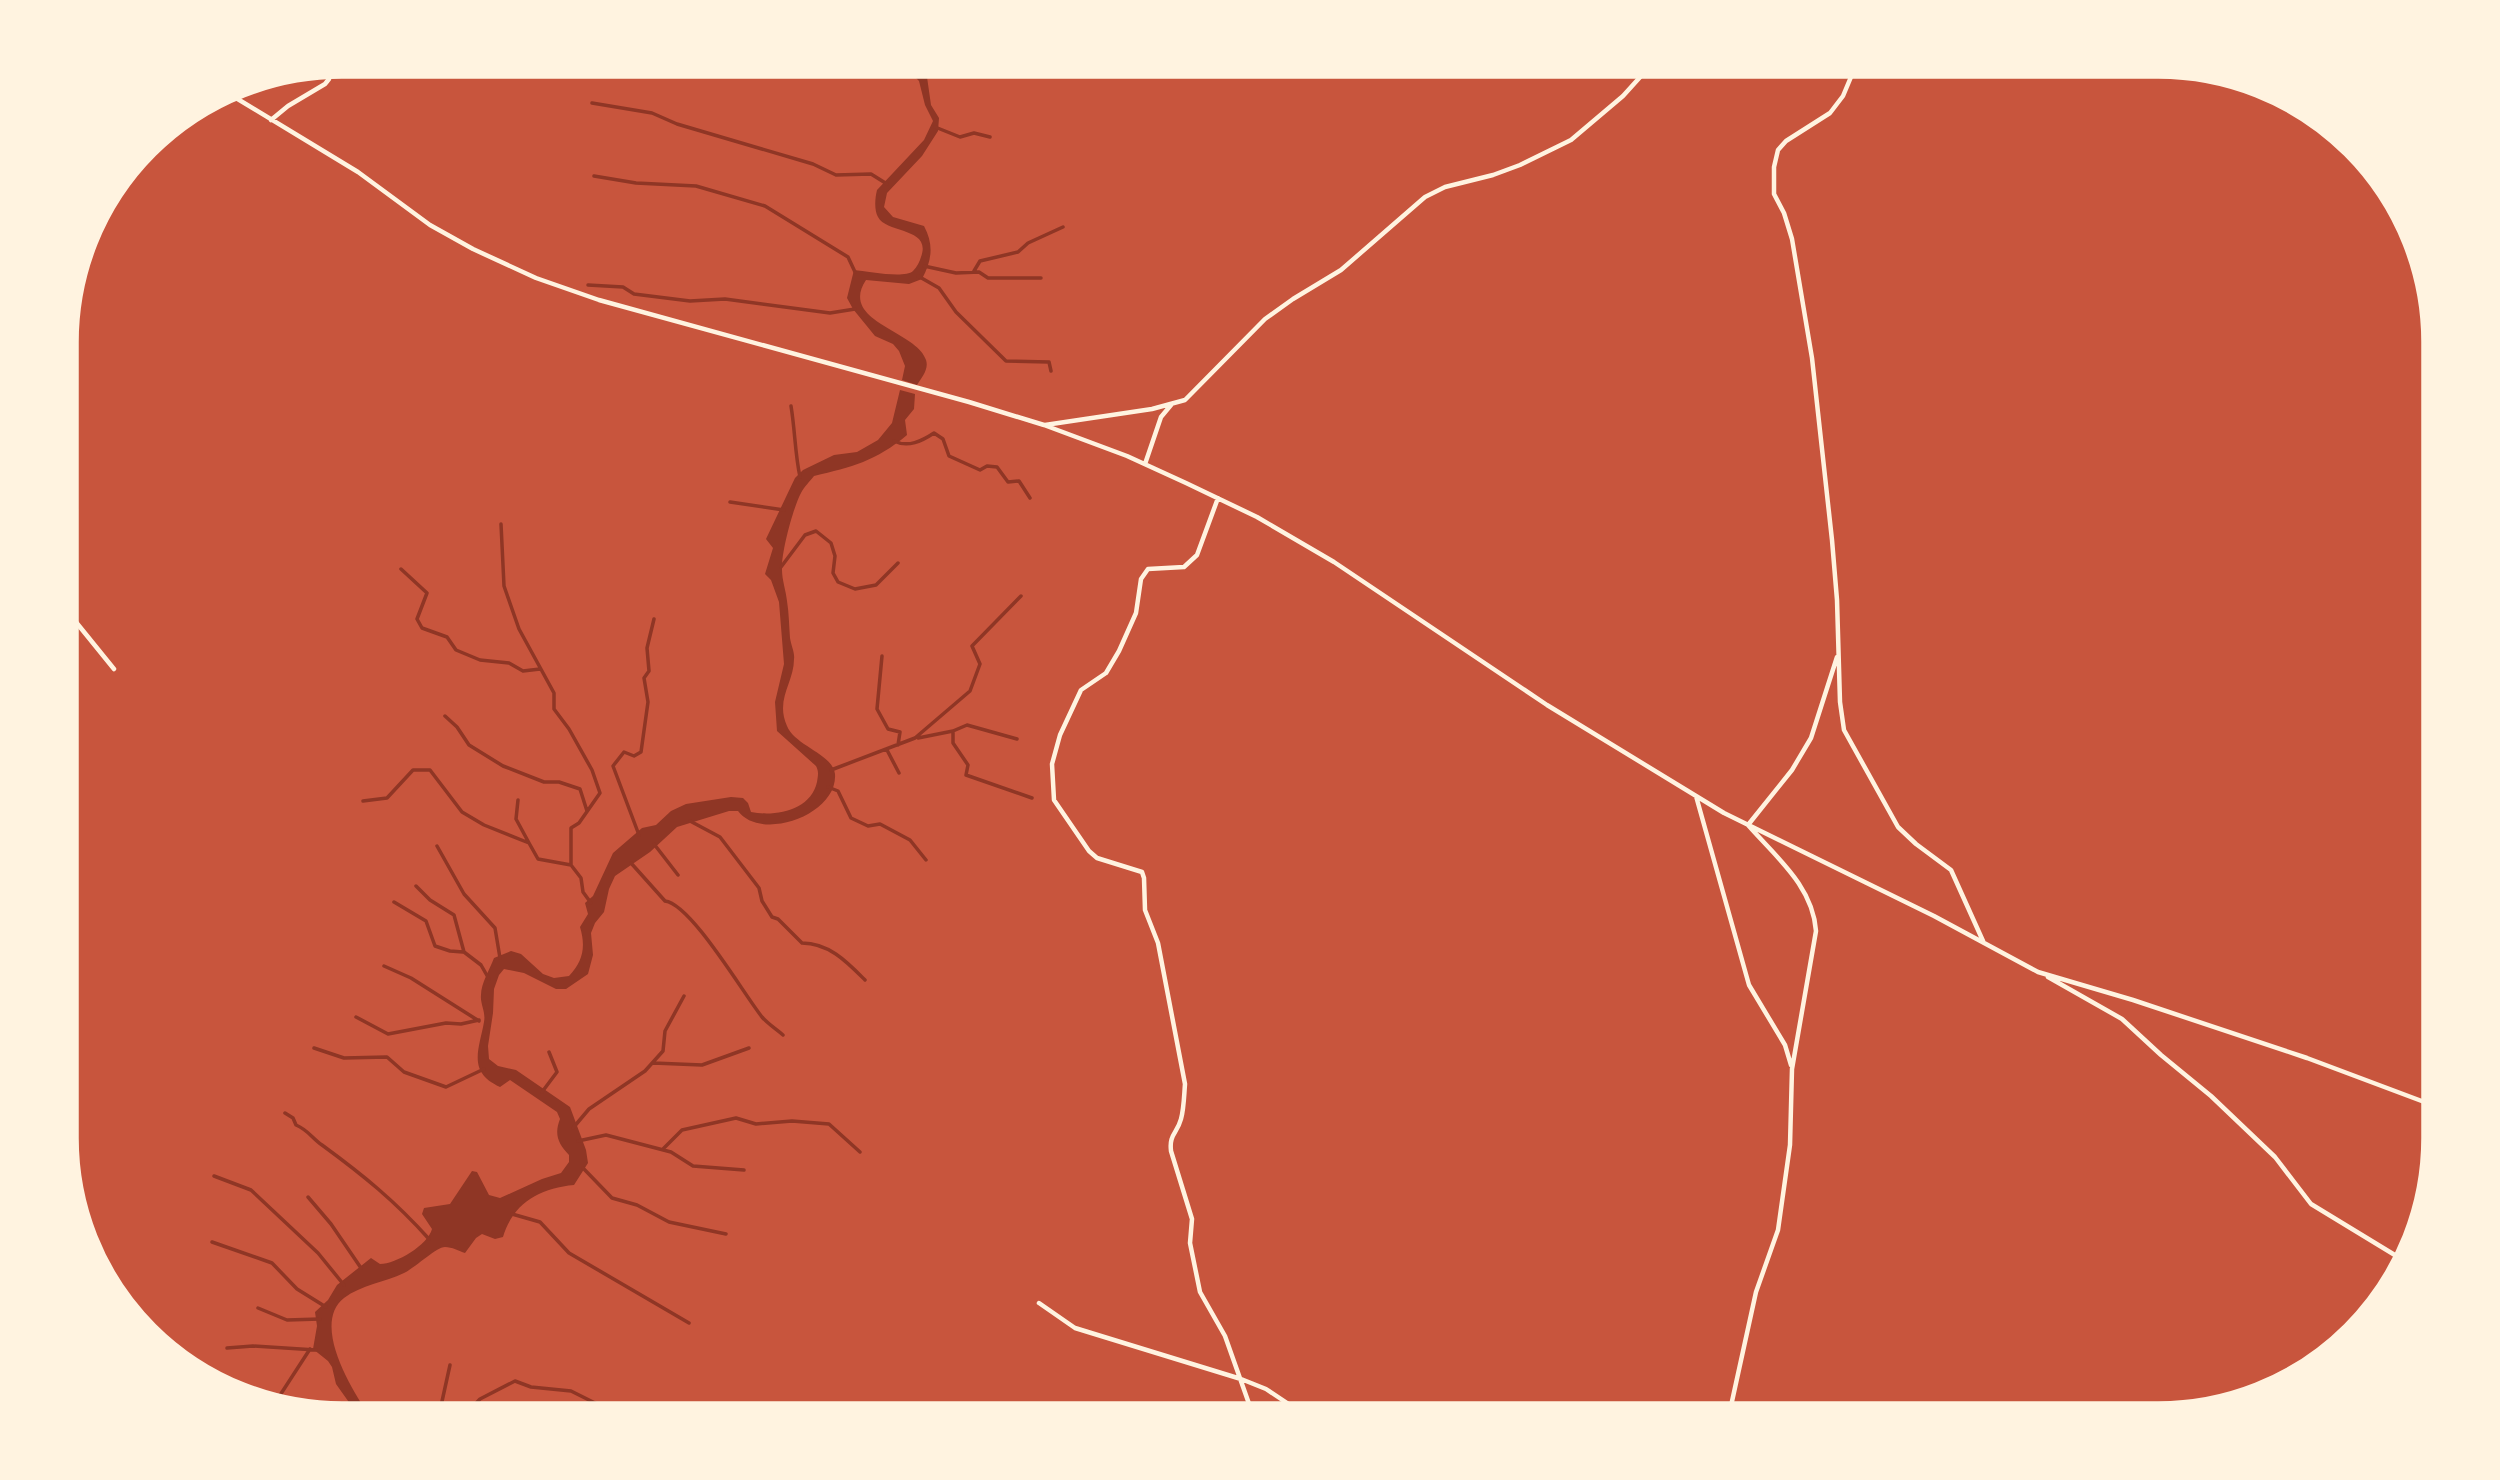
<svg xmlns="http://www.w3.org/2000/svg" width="2500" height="1480" font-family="'PT Sans Narrow',sans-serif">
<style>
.water{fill:#8f3625}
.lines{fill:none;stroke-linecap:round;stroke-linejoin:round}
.stream{stroke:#8f3625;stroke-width:3.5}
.minor{stroke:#fff3e0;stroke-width:4.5}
.rim{fill:none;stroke:#fff3e0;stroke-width:3.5}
</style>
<rect width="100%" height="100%" fill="#c8553d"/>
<path class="water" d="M903,65H917L927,77L931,105L939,118L938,131L922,156L887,193L884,207L893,217L924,226C934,245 932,260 922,279L909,284L866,280C838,322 918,331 926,360C929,369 922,377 917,385L902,380L905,366L899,351L893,344L875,336L853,309L847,298L854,270C867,271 904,279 913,271C917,267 920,261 921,257C932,227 887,234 878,217C874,210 875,198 877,190L924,140L933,121L925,105L919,81Z
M900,390L915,394L914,409L905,420L907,435C876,461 852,467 814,476C810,481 804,487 801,493C793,508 781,553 782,570C782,580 786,591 787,601C789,613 789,626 790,638C791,645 795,653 794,659C794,683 775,699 787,726C795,746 833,754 835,774C838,815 761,842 738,811H729L677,827L650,852L615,876L609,889L604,912L595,923L591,933L593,955L588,974L566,989H556L524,973L504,969L499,975L494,989L493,1013L488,1046L489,1059L498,1066L516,1070L570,1107L586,1150L588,1163L574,1185C540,1188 513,1203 503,1237L495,1239L482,1234L476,1238L465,1253C459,1251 452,1247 445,1247C436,1247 415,1268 404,1273C385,1282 361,1285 344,1298C311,1324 352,1390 369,1415H358L336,1384L332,1367L328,1361L313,1349L317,1326L315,1312L328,1300L337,1285L371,1258L380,1264C396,1264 428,1245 432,1229L422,1214L424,1208L450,1204L472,1171L477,1172L489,1195L500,1198L542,1179L561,1173L569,1162V1155C558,1144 554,1134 560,1119L557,1112L510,1080L500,1087C467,1072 479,1050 484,1022C486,1012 480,1004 481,995C481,983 490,969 494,958L511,951L521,954L543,974L554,978L569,976C583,961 586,947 580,927L588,914L585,903L593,896L613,853L642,828L656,825L671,811L686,804L731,797L743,798L748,803L751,812C776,817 811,810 817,782C818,775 819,772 816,766L777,731L775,702L784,664L779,602L771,580L765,574L773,548L766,539L795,478L803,470L834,455L857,452L878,440L892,423Z"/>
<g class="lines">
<path class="stream" d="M592,103L652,113L677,124L813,164L836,175L871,174L887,184
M935,127L960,137L974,133L990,137
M594,176L636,183L696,186L765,206L848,257L855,272
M924,266L956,273L979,272L988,278H1041
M974,271L980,261L1018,252L1028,243L1063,227
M918,276L939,288L956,312L1006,361L1049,362L1051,371
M588,285L623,287L634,294L690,301L725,299L830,313L855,309
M791,406C795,430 795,454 800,477
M894,441C908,448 922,441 934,433L943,439L949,456L980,470L987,466L997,467L1008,482L1019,481L1030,498
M730,502L784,510
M501,524L504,586L519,629L554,693V709L569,729L592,770L600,793L579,823L571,828V865L581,878L583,892L591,903
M781,567L805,535L816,531L831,543L835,556L833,573L838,582L855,589L876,585L898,563
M401,569L427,593L417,619L422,628L447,637L456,650L480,660L509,663L523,671L540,669
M882,656L877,709L888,729L900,732L898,745
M445,716L457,727L469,745L503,766L544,782H559L580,789L587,811
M953,731L967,725L1017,739
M918,738L953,731V743L968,765L966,775L1032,798
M887,750L899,773
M831,770L915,738L970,691L980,664L972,646L1021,596
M828,787L838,791L851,818L868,826L880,824L910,840L926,860
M518,800L516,819L529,843
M363,801L387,798L413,770H430L462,812L484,825L529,843L538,859L571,865
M690,821L720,837L759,888L762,901L772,917L778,919L802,943C829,943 847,962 865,980
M639,835L613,766L624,752L634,756L641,752L648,702L644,678L649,671L647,648L654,619
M654,844L678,875
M437,846L464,894L495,928L500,958
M631,863L665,901C691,904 743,993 762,1017C768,1024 776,1029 783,1035
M416,886L430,900L454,915L464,952L481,965L489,979
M394,902L426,921L435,946L450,951L463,952
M384,966L411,978L479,1021
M356,1017L388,1034L446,1023L461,1024L479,1020
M314,1048L344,1058L387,1057L404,1072L446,1087L484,1069
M653,1063L702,1065L749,1048
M542,1092L557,1072L549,1052
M285,1113L293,1118L296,1125C308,1130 312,1138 322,1145C363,1175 395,1201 429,1239
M573,1128L589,1109L645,1071L663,1051L665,1031L684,996
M578,1141L606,1135L671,1152L693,1166L744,1170
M663,1149L682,1130L736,1118L756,1124L792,1121L829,1124L860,1152
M583,1168L612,1198L637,1205L669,1222L726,1234
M214,1176L251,1190L318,1253L344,1285
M308,1197L331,1224L361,1268
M512,1214L540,1222L569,1253L689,1323
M212,1242L272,1263L297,1289L326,1307
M258,1308L287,1320L320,1319
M227,1348L253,1346L316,1350
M273,1406L310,1349
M439,1415L450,1365
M465,1415L480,1399L515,1381L531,1387L571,1391L605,1408"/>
<path class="minor" d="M1856,65L1843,96L1830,113L1786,141L1778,150L1774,167V194L1784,213L1792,239L1812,358L1832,540L1837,600L1840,702L1844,730L1898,827L1916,844L1951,870L1983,941
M226,92L358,172L430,225L473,249L536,278L599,300L969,402L1044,425L1127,456L1186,483L1257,517L1334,562L1547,705L1724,813L1934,916L2038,972L2133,1000L2307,1058L2435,1106
M271,120L288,106L325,84L329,79L327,68
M1045,425L1152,409L1185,400L1265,319L1293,299L1341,270L1425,197L1445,187L1493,175L1520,165L1571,140L1623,96L1651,65
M1145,464L1161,417L1171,405
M1218,498L1197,555L1184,567L1148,569L1141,579L1136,613L1119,651L1106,673L1081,690L1060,735L1052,764L1054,800L1089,851L1097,858L1142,872L1144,878L1145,910L1158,943L1185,1084C1184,1096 1184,1108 1181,1119C1177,1134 1169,1134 1171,1151L1192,1219L1190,1243L1200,1292L1225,1336L1253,1415
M67,611L114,669
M1696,796L1749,985L1785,1045L1791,1065
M2048,977L2122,1019L2161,1055L2211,1096L2275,1157L2311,1204L2403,1260
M1039,1303L1075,1328L1241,1379L1266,1389L1305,1415
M1729,1415L1756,1292L1778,1230L1790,1145L1792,1069L1816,931C1813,886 1776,857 1748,825L1792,770L1811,738L1837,657"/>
</g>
<path d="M0 0H2500V1480H0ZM342 77H2158A265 265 0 0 1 2423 342V1138A265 265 0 0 1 2158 1403H342A265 265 0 0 1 77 1138V342A265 265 0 0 1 342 77Z" fill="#fff3e0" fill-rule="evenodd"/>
<path class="rim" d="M342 77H2158A265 265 0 0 1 2423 342V1138A265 265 0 0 1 2158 1403H342A265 265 0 0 1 77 1138V342A265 265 0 0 1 342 77Z"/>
</svg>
